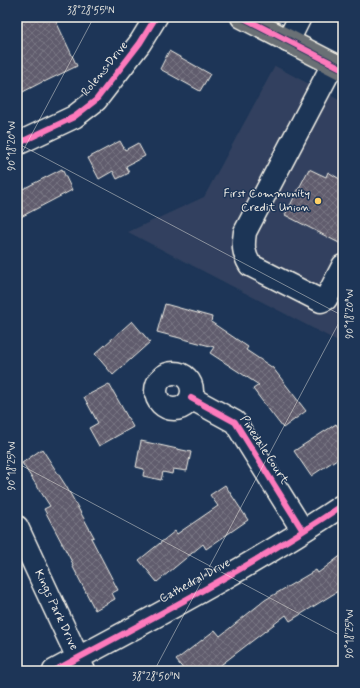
<svg xmlns="http://www.w3.org/2000/svg" width="360" height="688" font-family="Mynerve,sans-serif">
<style>
.built{fill:#31415e}
.building{fill:url(#building-cross-hatch);stroke:#f4f1e8}
.lines{fill:none;stroke-linecap:round;stroke-linejoin:round}
.minor-casing{stroke:#f4f1e8;stroke-width:25}
.major-casing{stroke:#f4f1e8;stroke-width:25}
.minor{stroke:#1d3557;stroke-width:22}
.major{stroke:#6a7074;stroke-width:22}
.cycleway-casing{stroke:#1d3557;stroke-width:8}
.cycleway{stroke:#fd7abc;stroke-width:6}
.ticks{fill:none;stroke:#f4f1e8;stroke-width:1;stroke-opacity:0.45}
.poi-dot{fill:#ffd166;stroke:#1d3557;stroke-width:1.5}
.labels{text-anchor:middle;dominant-baseline:central;stroke-width:3;stroke-linejoin:round;paint-order:stroke}
.street-label{font-size:12px;fill:#f4f1e8;stroke:#1d3557}
.poi-label{font-size:12px;fill:#f4f1e8;stroke:#1d3557;text-anchor:end}
.neatline{fill:none;stroke:#f4f1e8;stroke-width:1.5}
.ticks-label{font-size:10px;text-anchor:middle;fill:#f4f1e8}
</style>
<defs>
<pattern id="building-cross-hatch" width="8" height="8" patternUnits="userSpaceOnUse"><rect width="8" height="8" fill="#605c6d"/><path d="M0 0l8 8M0 8l8-8" fill="none" stroke="#777482"/></pattern>
</defs>
<rect width="100%" height="100%" fill="#1d3557"/>
<filter id="ink" filterUnits="userSpaceOnUse"><feTurbulence type="fractalNoise" baseFrequency=".025" numOctaves="2"/><feDisplacementMap in="SourceGraphic" scale="8" xChannelSelector="R" yChannelSelector="G"/><feConvolveMatrix kernelMatrix="1 2 1 2 8 2 1 2 1" color-interpolation-filters="sRGB"/></filter>
<g filter="url(#ink)">
<path class="built" d="M275,66L343,102V344L128,232L204,197Z"/>
<path class="building" d="M17,17H54L77,66L44,82V81L17,95Z
M169,51L210,74L200,91L160,69Z
M120,141L125,150L138,143L145,156L126,166L129,173L117,179L113,171L99,179L88,158Z
M62,169L72,190L17,219V192Z
M309,169L326,177L328,172L343,181V245L285,215Z
M165,304L212,317L211,322L248,347L246,350L273,368L306,411L283,428L253,389L259,385L210,353L214,347L157,332Z
M132,321L150,342L113,375L95,354Z
M109,384L133,427L99,446L89,428L98,423L84,397Z
M336,424L343,435V455L311,476L294,451Z
M141,441L191,452L187,471L173,469L172,474L163,472L161,480L143,476L144,469L136,467Z
M42,449L66,486L94,537L91,538L118,590L112,593L115,599L95,610L72,565L73,564L44,509L50,506L22,463Z
M225,485L248,520L206,549L203,544L157,582L139,560L175,531L177,534L218,506L210,495Z
M343,554V588L290,621L286,615L213,671H185L176,660L215,630L220,636L265,600L316,570L318,573Z"/>
<g class="lines">
<defs>
<path id="minor" d="M288,41L300,17
M333,64L245,232C243,245 243,253 250,265L321,301L326,299L343,266
M17,144L74,117L96,100L140,43L156,17
M156 391a18 18 0 1 1 36 0a18 18 0 1 1-36 0Z
M191,398L235,422L303,531
M17,527L84,671
M54,671C152,618 251,567 343,505"/>
<path id="major" d="M242,17L343,69"/>
</defs>
<use href="#minor" class="minor-casing"/>
<use href="#major" class="major-casing"/>
<use href="#minor" class="minor"/>
<use href="#major" class="major"/>
<defs>
<path id="cycleway" d="M242,17L343,69
M17,144L74,117L96,100L140,43L156,17
M191,398L235,422L303,531
M54,671C152,618 251,567 343,505"/>
</defs>
<use href="#cycleway" class="cycleway-casing"/>
<use href="#cycleway" class="cycleway"/>
</g>
</g>
<path class="ticks" d="M17,143L343,316M17,162L94,17M17,463L343,637M154,671L343,315"/>
<circle class="poi-dot" cx="318" cy="201" r="4"/>
<g class="labels">
<g class="street-label">
<text transform="translate(105 69) rotate(-51)">Rolens Drive</text>
<text transform="translate(264 450) rotate(57)">Pinedale Court</text>
<text transform="translate(195 581) rotate(-29)">Cathedral Drive</text>
<text transform="translate(56 610) rotate(65)">Kings Park Drive</text>
</g>
<g class="poi-label">
<text x="310" y="194">First Community<tspan x="310" dy="14">Credit Union</tspan></text>
</g>
</g>
<rect width="360" height="688" fill="none" stroke="#1d3557" stroke-width="44"/>
<rect x="22" y="22" width="316" height="644" class="neatline"/>
<g class="ticks-label">
<text x="91" y="14">38°28'55"N</text>
<text transform="translate(11 146) rotate(-90)" y="4">90°18'20"W</text>
<text transform="translate(349 314) rotate(-90)" y="4">90°18'20"W</text>
<text transform="translate(11 466) rotate(-90)" y="4">90°18'25"W</text>
<text transform="translate(349 634) rotate(-90)" y="4">90°18'25"W</text>
<text x="156" y="680">38°28'50"N</text>
</g>
</svg>
